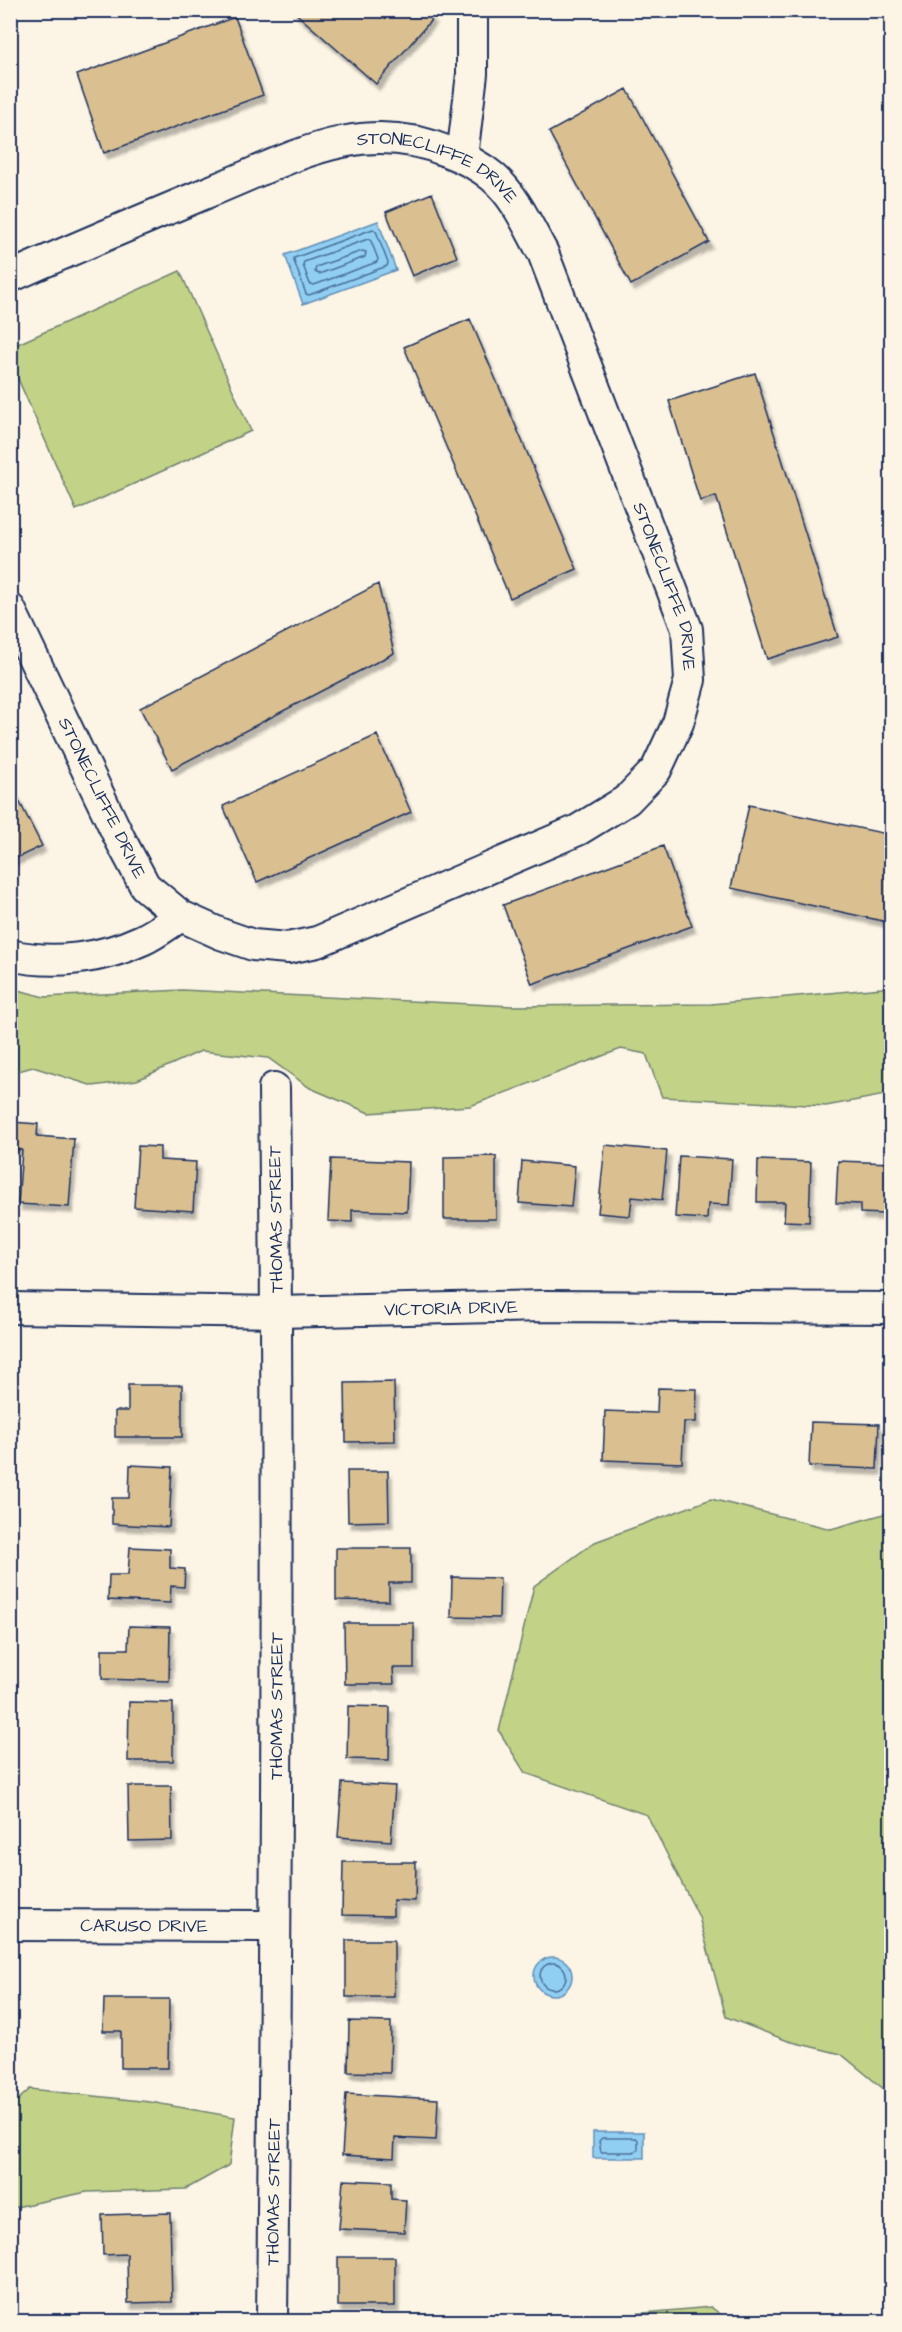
<svg xmlns="http://www.w3.org/2000/svg" width="902" height="2332" font-family="'Architects Daughter',sans-serif">
<style>
.green{fill:#c2d286;stroke:#6e8072;stroke-width:1.5}
.water{fill:#91cff2;stroke:#628fb7;stroke-width:1.5}
.lines{fill:none;stroke-linecap:round;stroke-linejoin:round}
.shore{stroke:#4a6f99;stroke-width:1.5}
.building{fill:#dac090;stroke:#1b2f5e;stroke-width:1.5;filter:url(#shadow)}
.minor-casing{stroke:#1b2f5e;stroke-width:34}
.minor{stroke:#fcf5e5;stroke-width:30}
.labels{text-anchor:middle;dominant-baseline:central;stroke-width:4.5;stroke-linejoin:round;paint-order:stroke}
.street-label{font-size:18px;fill:#1b2f5e;stroke:#fcf5e5}
</style>
<defs>
<filter id="shadow"><feDropShadow dx="3.5" dy="6" stdDeviation="1.5" flood-color="#0004"/></filter>
</defs>
<rect width="100%" height="100%" fill="#fcf5e5"/>
<filter id="ink" filterUnits="userSpaceOnUse"><feTurbulence type="fractalNoise" baseFrequency=".0167" numOctaves="2"/><feDisplacementMap in="SourceGraphic" scale="12" xChannelSelector="R" yChannelSelector="G"/><feConvolveMatrix kernelMatrix="1 2 1 2 8 2 1 2 1" color-interpolation-filters="sRGB"/></filter>
<g filter="url(#ink)">
<path class="green" d="M180,271L251,431L76,510L11,363V347Z
M891,983V1094L826,1106L662,1097L646,1054L621,1049L470,1106L369,1113L310,1088L268,1058L201,1051L137,1080L93,1086L33,1067L11,1073V988L44,997L182,990L513,1006L711,1004L882,988Z
M711,1499L831,1529L891,1512V1510V2095L841,2054L788,2041L726,2017L699,1917L647,1815L525,1773L499,1731L534,1586L595,1542Z
M30,2089L150,2102L235,2117L229,2165L186,2189L87,2192L11,2208V2106Z
M711,2307L729,2321H554Z"/>
<path class="water" d="M378,221L396,270L303,304L285,255Z
M534 1976a19 19 0 1 1 38 0a19 19 0 1 1-38 0Z
M593,2132H644V2158H593Z"/>
<g class="lines">
<path class="shore" d="M373,229L376,231L388,263L387,266L309,295L306,294L294,261V258Z
M368,239L371,241L378,259L377,262L314,285L310,284L303,265L304,262Z
M362,251L366,252L365,257L319,274L315,272L316,267Z
M540 1976a13 13 0 1 1 26 0a13 13 0 1 1-26 0Z
M602,2138H636L638,2140V2150L635,2152H601L599,2141Z"/>
</g>
<path class="building" d="M292,10H424L433,18L376,84Z
M235,17L263,95L104,153L77,75Z
M627,89L709,242L631,285L549,132Z
M432,193L457,257L412,276L386,212Z
M470,319L577,569L510,598L404,347Z
M755,373L838,637L767,659L716,496L700,501L669,401Z
M378,584L394,653L172,769L140,708Z
M377,735L411,812L257,882L223,806Z
M10,783L42,846L10,861Z
M749,805L892,835V923L731,888Z
M663,846L692,926L532,984L503,905Z
M12,1122L38,1124L37,1136L74,1139L69,1207L18,1204L22,1150L10,1149Z
M605,1145L667,1151L662,1200L632,1197L630,1216L598,1213Z
M138,1146L160,1147V1160L196,1162L193,1211L134,1207Z
M496,1156V1219H444V1157Z
M679,1156L732,1159L729,1205L708,1204L707,1219L675,1217Z
M331,1159L409,1162L407,1212L352,1210V1222L328,1221Z
M758,1160L811,1162L809,1222L784,1221L785,1202H757Z
M522,1161L575,1166L571,1207L519,1203Z
M838,1161L892,1163V1202H884V1214L860,1213V1204L836,1203Z
M394,1382L395,1441L346,1442L345,1383Z
M128,1385H182V1437H115V1411H128Z
M658,1388L697,1389L696,1422H684L682,1463L603,1460L605,1411L657,1413Z
M811,1422L879,1424L877,1469L809,1466Z
M130,1465L172,1467L169,1527L112,1524V1498H129Z
M347,1471H388L389,1521L348,1522Z
M130,1547L170,1549V1568L185,1569L184,1587L171,1586L170,1603L108,1600L109,1575H128Z
M336,1548H411V1583H389V1601L336,1600Z
M452,1577L500,1578L499,1618L451,1617Z
M344,1623H414V1668H393L394,1684H345Z
M129,1626L170,1627L169,1681L102,1679V1649H128Z
M129,1702L173,1703V1761H128Z
M348,1706L390,1707L389,1760L347,1759Z
M342,1783L395,1786L391,1841L338,1837Z
M128,1786H171L172,1840L129,1841Z
M343,1862H416L415,1901L393,1900V1916L342,1915Z
M346,1940H394V1997H346Z
M104,1999H169L168,2068H121V2031H103Z
M349,2021L391,2022L390,2073L348,2072Z
M346,2094L438,2099L436,2140L395,2138L394,2158L342,2155Z
M343,2180L391,2182V2199L406,2200L404,2232L339,2229Z
M170,2213L172,2302L128,2303L127,2254L103,2255L102,2215Z
M338,2257H395V2306H338Z"/>
<g class="lines">
<defs>
<g id="minor">
<path d="M462,157L472,74V10"/>
<path id="s1" d="M10,277C77,247 144,219 211,191C290,159 360,116 446,151C462,157 480,166 493,177C516,197 529,228 543,253L687,629L690,680L678,723L656,770L627,800L578,830L317,942L288,948L253,945L221,934L181,916L145,886L120,839L10,609"/>
<path d="M10,955C54,965 101,959 142,940C156,934 168,924 181,916"/>
<path id="s2" d="M10,1308L277,1312L544,1306L892,1308"/>
<path id="s3" d="M10,1925L275,1926"/>
<path id="s4" d="M272,2322C276,1910 279,1499 274,1088"/>
</g>
</defs>
<use href="#minor" class="minor-casing"/>
<use href="#minor" class="minor"/>
</g>
</g>
<g class="labels">
<g class="street-label">
<text stroke="none"><textPath href="#s1" startOffset="462">STONECLIFFE DRIVE</textPath></text>
<text stroke="none"><textPath href="#s1" startOffset="966">STONECLIFFE DRIVE</textPath></text>
<text transform="translate(102 798) rotate(64)">STONECLIFFE DRIVE</text>
<text transform="translate(276 1219) rotate(-91)">THOMAS STREET</text>
<text stroke="none"><textPath href="#s2" startOffset="441">VICTORIA DRIVE</textPath></text>
<text stroke="none"><textPath href="#s4" startOffset="616">THOMAS STREET</textPath></text>
<text stroke="none"><textPath href="#s3" startOffset="134">CARUSO DRIVE</textPath></text>
<text stroke="none"><textPath href="#s4" startOffset="130">THOMAS STREET</textPath></text>
</g>
</g>
<rect width="902" height="2332" fill="none" stroke="#fcf5e5" stroke-width="36"/>
<rect x="18" y="18" width="866" height="2296" fill="none" stroke="#1b2f5e" stroke-width="2" filter="url(#ink)"/>
</svg>
